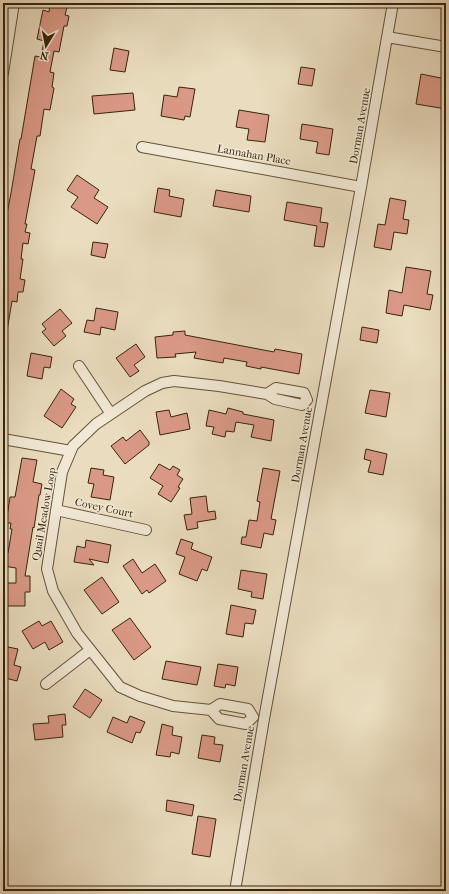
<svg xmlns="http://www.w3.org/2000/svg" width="449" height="894" font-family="'IM FELL French Canon',serif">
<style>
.building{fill:#da9986;stroke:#37240e}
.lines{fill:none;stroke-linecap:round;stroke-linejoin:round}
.minor-casing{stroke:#64523a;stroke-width:12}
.minor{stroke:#f1e9d5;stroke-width:10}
.labels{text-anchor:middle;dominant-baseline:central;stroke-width:3;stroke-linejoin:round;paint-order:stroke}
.street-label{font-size:11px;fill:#37240e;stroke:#f1e9d5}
</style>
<rect width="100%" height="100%" fill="#eaddbf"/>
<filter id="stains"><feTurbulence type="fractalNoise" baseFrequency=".005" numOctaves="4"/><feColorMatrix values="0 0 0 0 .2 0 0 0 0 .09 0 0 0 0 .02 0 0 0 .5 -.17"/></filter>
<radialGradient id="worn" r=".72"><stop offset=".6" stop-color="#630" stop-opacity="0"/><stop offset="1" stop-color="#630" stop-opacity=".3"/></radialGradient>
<path class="building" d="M50,4L67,7L65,15L69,16L67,26H64L59,52L54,51L50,72L54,73L52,87L54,88L50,110L44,109L40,136H37L31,169L35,170L25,224H27L25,232L30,233L28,244L23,243L21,259H23L20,279L25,280L23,292H18L17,302L12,301L7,331H3V229H4L11,193L20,139H21L35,56L41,57L44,41L37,39L43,10L49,12Z
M114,48L129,51L125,72L110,70Z
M301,67L315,69L312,86L298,84Z
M421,74L446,79V109L416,104Z
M179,87L195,89L190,117L185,116L184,120L161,116L164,95L177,97Z
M133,93L135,110L94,114L92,96Z
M239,110L269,115L265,142L247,140L249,129L236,127Z
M302,124L333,129L329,155L316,153L318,142L300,139Z
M77,175L99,190L94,198L108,207L97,224L71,207L78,197L67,190Z
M158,188L170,190L169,196L184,199L181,217L154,212Z
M216,190L251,196L249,212L213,206Z
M390,198L406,201L403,219L409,220L407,234L394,232L391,250L374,247L378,224L385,225Z
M287,202L322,208L320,222L328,223L324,247L314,246L317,226L284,220Z
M93,242L108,244L105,258L91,255Z
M406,267L431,271L427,294L433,295L430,310L404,305L402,316L386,313L389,290L402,293Z
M96,308L118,312L115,330L101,327L100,335L84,332L87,320L94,321Z
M60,309L72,323L62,331L66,336L54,346L42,332L46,329L42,324Z
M362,327L379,330L377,343L360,340Z
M185,331V335L274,352L275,349L302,354L299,374L261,367V369L246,366L247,362L224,358L223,363L194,358L196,352L175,354L176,357L157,358L155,337L173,335V332Z
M136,344L145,357L134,365L139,371L130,377L116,358Z
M31,353L52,357L50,368L44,367L42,379L27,376Z
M61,389L74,399L71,404L76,407L62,428L44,416Z
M370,390L390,393L386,417L365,413Z
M228,408L243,412V414L274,420L271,441L251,437L254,425L236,422L234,432L226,431L225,437L212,434L214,427L206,426L209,410L226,414Z
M169,410L171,417L187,413L190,429L160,435L156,412Z
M140,430L149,442V445L125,464L111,446L123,437L126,441Z
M366,449L387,454L383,475L368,472L371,461L364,459Z
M22,458L37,460L33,482L42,484L40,495H39L34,528L33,527L25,576H30V592H25V606H4V583H16V568L3,566V557L4,552L8,553L12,529H10L11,523H6L10,497H15Z
M159,464L170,470L173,466L180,470L177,475L183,479L178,487L180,488L171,502L158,494L163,486L150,478Z
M91,468L104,470L103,475L114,477L110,500L91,497L94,484L88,483Z
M263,468L280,471L271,519L276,520L273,535L264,533L261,548L241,544L242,537H246L249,520L257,521L260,502L257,501Z
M206,496L208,512L215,511L216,519L197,522L198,528L187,530L184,515L192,514L190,498Z
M181,539L193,543L191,549L212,557L207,571L202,569L197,581L179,574L185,557L176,554Z
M86,540L111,545L108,563L89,559L94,565L74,562L77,546L85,548Z
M133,559L142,573L155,564L166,581L149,593L147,590L142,594L123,566Z
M241,570L267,574L263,599L251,597L252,592L238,589Z
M102,577L119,602L102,614L84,590Z
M231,605L256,610L253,624L245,623L243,637L226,634Z
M130,618L151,647L134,660L112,630Z
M39,621L42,626L51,621L63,642L49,650L45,642L33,649L22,631Z
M3,646L18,649L14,665L21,667L17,681L5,678V677L3,676Z
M166,661L201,667L197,685L162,679Z
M218,664L238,667L235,686L226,684L225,688L214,686Z
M85,689L102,700L90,718L73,707Z
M65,714L66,725H62L63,737L35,740L33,724L49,723L48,716Z
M130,716L145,722L140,733L136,732L132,743L107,732L113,717L127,723Z
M162,724L173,727L172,735L182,737L179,754L171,752L170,757L156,755Z
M202,735L215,737L214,744L223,745L220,762L198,758Z
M167,800L194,805L192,816L166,811Z
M198,816L216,819L210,857L192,854Z"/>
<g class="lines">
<defs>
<path id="minor" d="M387,37L446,47
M3,73L14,3
M142,147L361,187
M79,366L111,414
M276,388L304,393L307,400L302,405L275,399L267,394Z
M3,439L71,451
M56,510L146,530
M46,684L90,650
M220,704L248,709L253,717L246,724L219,719L211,710Z
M211,710L173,706L140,696L120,687L77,633L53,591L47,569L62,472L73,446L96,424L145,391L162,383L174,381L219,386L267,394
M235,891L264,719L361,187L393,3"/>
</defs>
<use href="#minor" class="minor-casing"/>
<use href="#minor" class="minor"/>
</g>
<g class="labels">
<g class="street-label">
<text transform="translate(360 126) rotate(-80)">Dorman Avenue</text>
<text transform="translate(254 155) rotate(10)">Lannahan Place</text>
<text transform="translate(302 445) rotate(-80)">Dorman Avenue</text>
<text transform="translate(104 508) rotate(12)">Covey Court</text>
<text transform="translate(44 514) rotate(-80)">Quail Meadow Loop</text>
<text transform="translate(244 764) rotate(-80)">Dorman Avenue</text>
</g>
</g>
<rect width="449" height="894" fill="none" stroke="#eaddbf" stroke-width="16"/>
<rect x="4" y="4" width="441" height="886" fill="none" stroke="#37240e" stroke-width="2"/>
<rect x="8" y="8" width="433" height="878" fill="none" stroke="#37240e"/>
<g transform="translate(46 46) rotate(190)" stroke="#f1e9d5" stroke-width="3" paint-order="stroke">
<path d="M0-3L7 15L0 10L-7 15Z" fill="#37240e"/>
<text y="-6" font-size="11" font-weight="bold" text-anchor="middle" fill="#37240e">N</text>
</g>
<rect width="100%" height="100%" filter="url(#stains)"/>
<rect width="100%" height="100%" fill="url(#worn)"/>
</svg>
